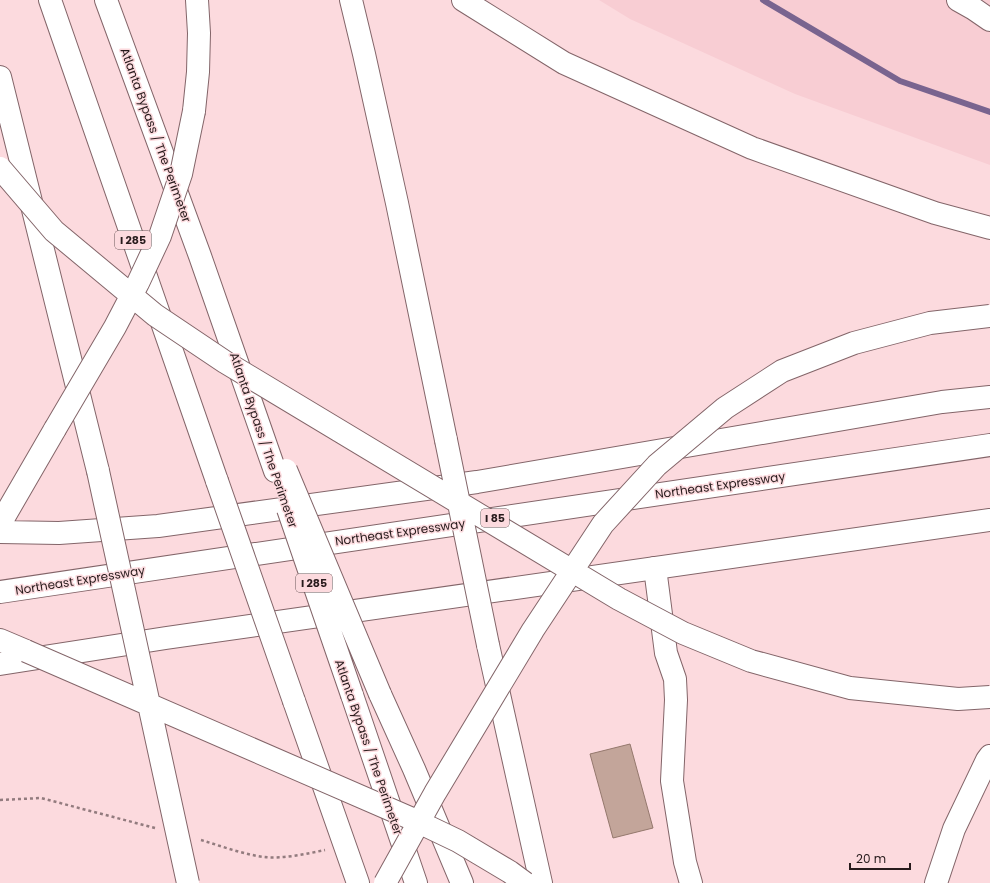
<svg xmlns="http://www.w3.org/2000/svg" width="990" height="883" font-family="Poppins,sans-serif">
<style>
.built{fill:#f8cdd3}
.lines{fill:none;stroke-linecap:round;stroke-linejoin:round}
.stream{stroke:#79648f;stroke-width:6}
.building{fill:#c3a59a;stroke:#94786d}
.minor-casing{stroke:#836569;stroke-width:24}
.highway-casing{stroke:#836569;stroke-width:24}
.path{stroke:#927b7e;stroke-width:2.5;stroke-dasharray:3 3;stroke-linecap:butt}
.minor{stroke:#fff;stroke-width:22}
.highway{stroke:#fff;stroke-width:22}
.highway-bridge-casing{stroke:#836569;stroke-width:24;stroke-linecap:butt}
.highway-bridge{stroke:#fff;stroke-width:22}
.labels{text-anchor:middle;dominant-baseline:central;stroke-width:3;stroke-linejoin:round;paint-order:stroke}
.shield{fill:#fcdade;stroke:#675456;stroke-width:1}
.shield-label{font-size:11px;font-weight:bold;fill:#271b1c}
.street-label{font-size:12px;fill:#271b1c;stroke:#fcdade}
</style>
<rect width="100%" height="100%" fill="#fcdade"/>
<path class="built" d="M599,0H990V165L795,94L630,19Z"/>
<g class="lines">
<path class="stream" d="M763,0L900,81L990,112"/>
</g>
<path class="building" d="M630,744L653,828L613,838L590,754Z"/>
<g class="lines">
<defs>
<path id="minor" d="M958,0L974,9L990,20
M655,568L666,653L675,679L676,700L672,781L685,862L691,883"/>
<path id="highway" d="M50,0L217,481
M106,0L200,256L275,471
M351,0L364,54L397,203L446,440
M463,0L564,63L752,148L935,213L990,228
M0,77L98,471
M194,111L198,72L199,33L197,0
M0,524L55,429
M0,532L59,533L158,526L477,482L942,402L990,397
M0,592L990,445
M0,640L26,651
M488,645L541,883
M0,664L166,638L990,520
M380,694L414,769L462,883
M352,695L416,883
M294,701L358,883
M936,883L954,829L987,760L990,756"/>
</defs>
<use href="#minor" class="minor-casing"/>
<use href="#highway" class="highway-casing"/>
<path class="path" d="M0,800L41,798L155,828
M201,840C221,846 242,854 264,857C283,859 306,854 325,850"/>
<use href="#minor" class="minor"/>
<use href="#highway" class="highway"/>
<defs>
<path id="highway-bridge" d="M0,168L54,231L155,315L225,362L619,599L683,633L751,661L850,688L958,699L990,697
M55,429L115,327L138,283L160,236L181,174L194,111
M446,440L488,645
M286,470L380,694
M98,471L188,883
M217,481L294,701
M288,509L352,695
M26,651L410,818L458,841L510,872L525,883
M385,883L435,793L533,630L603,524L657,465L725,408L782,371L854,343L930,323L990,316"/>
</defs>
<use href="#highway-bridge" class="highway-bridge-casing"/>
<use href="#highway-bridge" class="highway-bridge"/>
</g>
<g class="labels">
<g class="shield">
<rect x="115" y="231" width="36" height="18" rx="3"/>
<rect x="481" y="509" width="28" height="18" rx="3"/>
<rect x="296" y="574" width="36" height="18" rx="3"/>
</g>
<g class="shield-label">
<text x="133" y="240">I 285</text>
<text x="495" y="518">I 85</text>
<text x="314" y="583">I 285</text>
</g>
<g class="street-label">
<text transform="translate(156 135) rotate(70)">Atlanta Bypass / The Perimeter</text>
<text transform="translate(264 440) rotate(71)">Atlanta Bypass / The Perimeter</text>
<text transform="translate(720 485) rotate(-8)">Northeast Expressway</text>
<text transform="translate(400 532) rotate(-8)">Northeast Expressway</text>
<text transform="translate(80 580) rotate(-9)">Northeast Expressway</text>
<text transform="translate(369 747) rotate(71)">Atlanta Bypass / The Perimeter</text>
</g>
</g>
<path d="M850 863v6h60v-6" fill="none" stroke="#271b1c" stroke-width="2"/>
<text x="856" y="863" font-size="12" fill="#271b1c" stroke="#fcdade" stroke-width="3" paint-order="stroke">20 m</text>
</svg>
